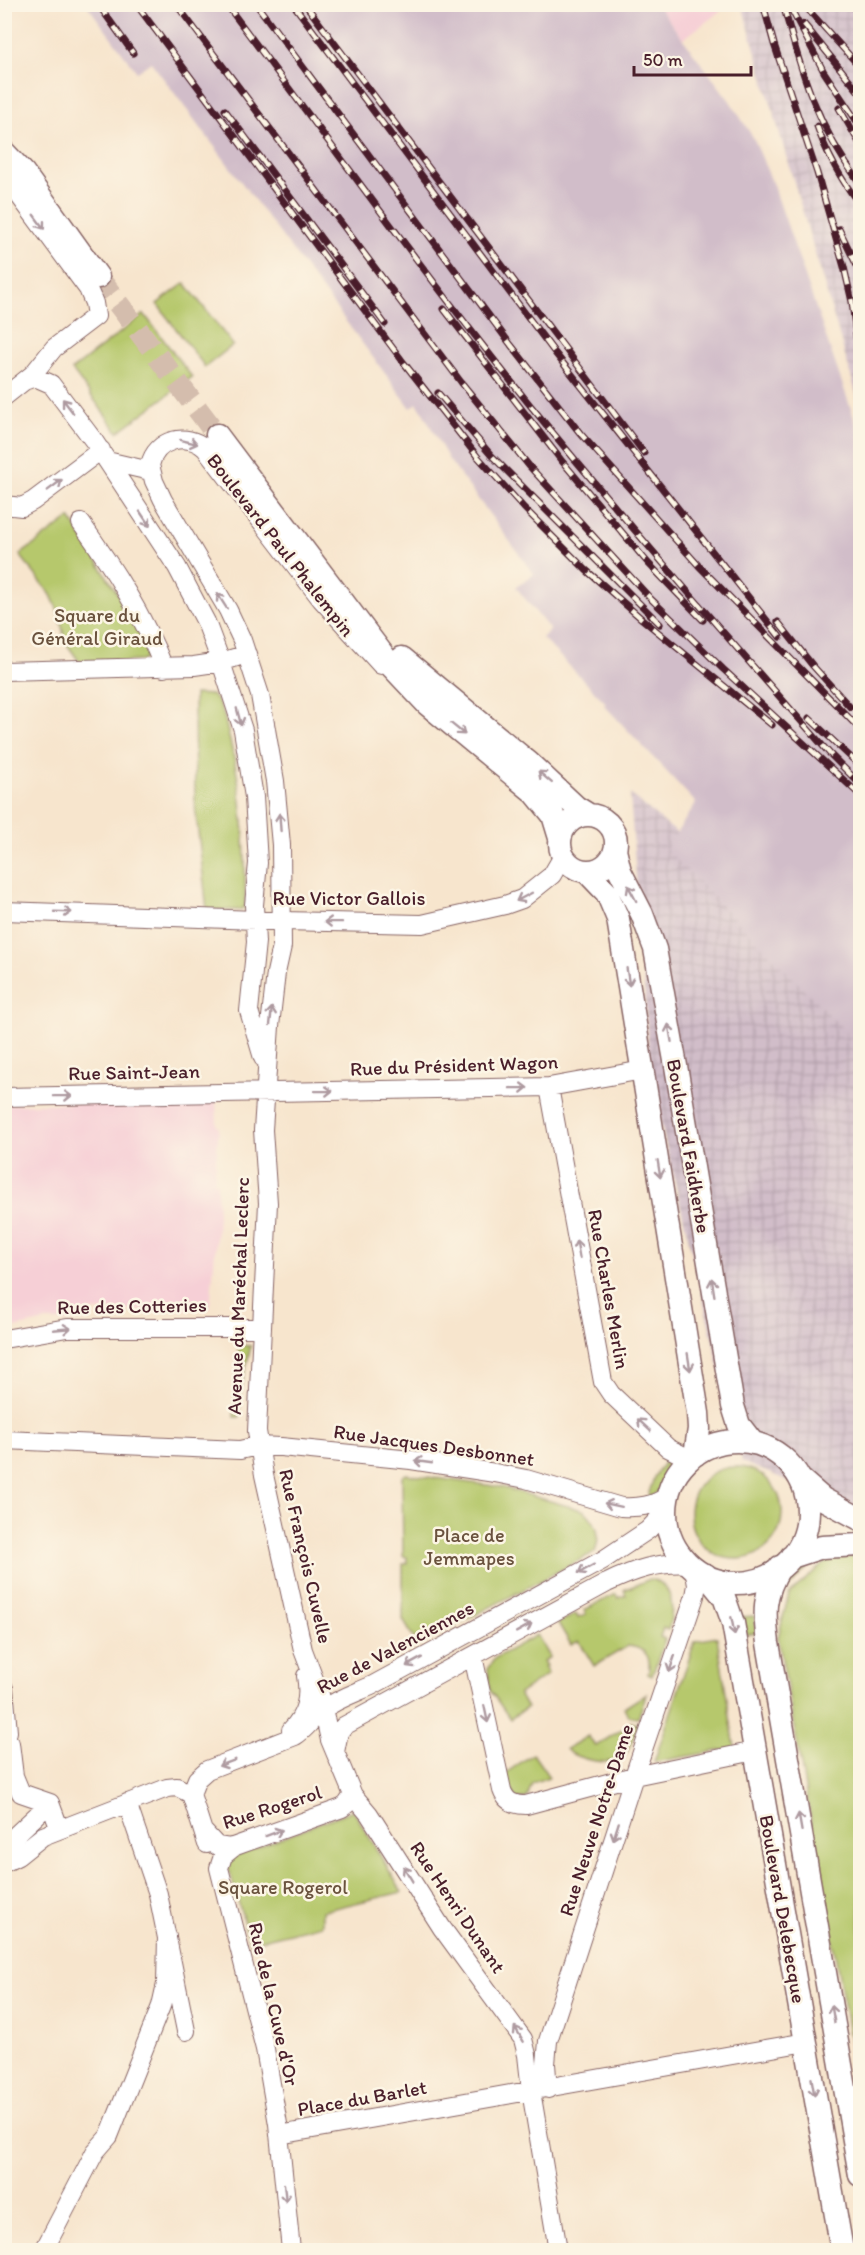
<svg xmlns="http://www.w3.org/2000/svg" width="865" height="2255" font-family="Itim,sans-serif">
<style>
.built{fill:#f6cfd6}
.industrial{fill:url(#industrial-grid)}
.railway{fill:#d1bdc9}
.green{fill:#b6c86c;stroke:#80744c;stroke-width:1.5}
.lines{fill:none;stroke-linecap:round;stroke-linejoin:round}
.major-tunnel{stroke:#d4bdad;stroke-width:22;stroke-dasharray:22 11;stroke-linecap:butt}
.minor-casing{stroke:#876464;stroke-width:20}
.major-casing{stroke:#876464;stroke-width:25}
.minor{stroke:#fff;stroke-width:18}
.major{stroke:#fff;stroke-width:22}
.rail-casing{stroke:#4a1f2b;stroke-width:7}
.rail{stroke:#fcf5e5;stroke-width:4.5;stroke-dasharray:14;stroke-linecap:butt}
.oneway{stroke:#ae9aa0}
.labels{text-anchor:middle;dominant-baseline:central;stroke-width:5;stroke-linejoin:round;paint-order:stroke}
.street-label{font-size:20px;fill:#4a1f2b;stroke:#fcf5e5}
.park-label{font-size:20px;fill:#6a523e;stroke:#fcf5e5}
</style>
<defs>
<pattern id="industrial-grid" width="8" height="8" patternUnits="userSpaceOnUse" patternTransform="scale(1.5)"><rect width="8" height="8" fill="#d1bdc9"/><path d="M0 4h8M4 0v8" fill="none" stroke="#b5a2ad"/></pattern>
</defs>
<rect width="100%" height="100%" fill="#fcf5e5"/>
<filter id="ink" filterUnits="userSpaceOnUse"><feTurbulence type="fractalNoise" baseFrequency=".0167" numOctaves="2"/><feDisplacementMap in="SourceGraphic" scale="12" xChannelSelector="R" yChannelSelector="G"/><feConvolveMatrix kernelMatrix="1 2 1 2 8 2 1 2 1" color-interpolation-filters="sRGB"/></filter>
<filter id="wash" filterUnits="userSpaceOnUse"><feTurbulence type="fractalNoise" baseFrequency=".008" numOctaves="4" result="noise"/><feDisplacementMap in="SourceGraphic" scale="24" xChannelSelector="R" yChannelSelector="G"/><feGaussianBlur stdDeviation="1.35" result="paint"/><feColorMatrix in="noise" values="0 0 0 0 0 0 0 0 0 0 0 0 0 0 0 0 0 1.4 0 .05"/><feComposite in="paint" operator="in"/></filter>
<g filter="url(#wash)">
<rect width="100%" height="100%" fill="#f7e5cd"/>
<path class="built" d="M657,5H729L683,39Z
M216,1100L217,1126L219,1127L214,1182L217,1183L218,1217L210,1309L84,1311V1321H46L5,1330L4,1105Z"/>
<path class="industrial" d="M742,5H860V406L781,138Z
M630,794L695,848L860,829V1510L742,1462L651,1083Z"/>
<path class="railway" d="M87,5H657L730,101L754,139L774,187L860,435V1042L847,1033L666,849L696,803L604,705L606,703L542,638L550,630L516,587L534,574L449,460L421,409L417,403L411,408L151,62L137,72Z"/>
<path class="green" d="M185,283L233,345L205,367L157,304Z
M144,314L192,377L118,432L72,370Z
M70,518L140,629L149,647L147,657L142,661L81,664L66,643L58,611L51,595L20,555Z
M194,694L212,695C224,708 225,720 229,737C244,793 246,849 245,907L239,910H207L195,805Z
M239,1345L251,1346L241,1389L239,1417H234Z
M669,1456L672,1462L659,1491L647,1499L654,1477Z
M690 1513a46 46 0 1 1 92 0a46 46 0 1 1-92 0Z
M406,1474L501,1487L585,1511C598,1524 601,1535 595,1552L418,1645L403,1620V1564H407V1557L403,1556L402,1477Z
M860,1556V2093L778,1637L789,1594L830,1558Z
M808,1561L811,1563L787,1590L783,1586L790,1575Z
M650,1579C675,1584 674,1611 668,1630L663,1628L660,1637L665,1639L652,1676L648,1674C652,1657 646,1648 628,1646L594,1666L579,1641L571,1645L558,1623L576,1614L578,1618L586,1615L584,1610L616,1594L618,1598L626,1595L624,1590Z
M754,1616L756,1633L746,1635L742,1617Z
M537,1635L550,1657L543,1661L546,1666L544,1667L548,1674L519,1694L527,1708L510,1719L490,1690L488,1668L495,1658Z
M717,1637L735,1748L654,1762L695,1641Z
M647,1693L638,1718L629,1716L624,1708Z
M630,1722L637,1724C634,1733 631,1749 624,1756C613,1767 575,1760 566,1749L588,1736L596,1746L629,1725Z
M533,1754L549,1777L532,1783L527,1798L516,1799L503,1775Z
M353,1810L402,1892L322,1911V1925L250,1943L226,1859Z"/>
</g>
<g filter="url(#ink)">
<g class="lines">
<path class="major-tunnel" d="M98,277L217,435"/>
<defs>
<path id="minor" d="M4,175L88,289L94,303L96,316L54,348L33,374L4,397
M27,380L35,377L51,384L94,441L177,567L206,622L221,662L243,730L254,797L258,863L254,905L256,942L249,1011L263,1058
M107,461L150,471
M4,505L22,507L33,501L101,450
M81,523C114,569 143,615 164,668
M381,665L321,599L205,448C186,432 156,439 150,465L154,481L163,500L228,610L242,640L260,695L275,781L281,845L282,946L276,973L270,1026L263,1130L268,1203L257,1431L264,1475L303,1650L320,1695L330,1740L353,1795L369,1814L442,1928L523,2039L527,2055L531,2091L558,2250
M4,671L194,666L221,662L247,654
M4,911L282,921L422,924L505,905L522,899L552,875L563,856
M549,1087L603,1382L611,1394L668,1448L690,1459
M4,1097L549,1087L643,1070
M4,1339L67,1328H261
M4,1440L240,1450L257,1446L281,1447L411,1460L495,1473L526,1479L621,1507C639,1508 653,1506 668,1496
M473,1656L502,1790C506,1802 514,1805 526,1805L634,1776L755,1751
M4,1688L8,1732
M291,1730C306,1714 310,1698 306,1676
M10,1743L14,1776L21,1793L50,1803L57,1822
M335,1752L339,1732L344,1726L607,1583C634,1570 660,1561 690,1564
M191,1794L197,1779L207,1770L295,1736C307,1729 313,1717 324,1709C339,1698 356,1693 373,1685L603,1560L648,1530L666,1511
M191,1794L207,1844
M127,1803L158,1894L186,2031
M204,1832L217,1846L230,1848L342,1808L347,1804L353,1795
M4,1846L50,1803
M234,1847L223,1856L219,1868L265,2049L278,2124L291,2250
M4,1863L18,1856L43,1836L167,1788L177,1787L191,1794
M548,2089L546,2064L548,2041L634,1776L695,1596L697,1585L694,1568
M279,2135L806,2042
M44,2250L95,2152L109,2136L161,2006L166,1984L167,1936"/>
<path id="major" d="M4,152L23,172L98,277
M217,435L393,668L427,704L535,793L553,815L560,838
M402,658L529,763L576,807L589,815
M560 843a28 28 0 1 1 56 0a28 28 0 1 1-56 0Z
M615,850L620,871L642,914L655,949L676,1066L733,1406L739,1425L753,1443
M586,871L607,893L618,919L698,1413L699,1429L695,1455
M666 1512a71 71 0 1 1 142 0a71 71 0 1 1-142 0Z
M800,1479L823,1499L860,1519
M791,1557L822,1547L860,1545
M780,1567C763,1595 764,1612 768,1643L860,2175
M706,1575L724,1597L733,1623L842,2250"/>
</defs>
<use href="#minor" class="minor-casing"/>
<use href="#major" class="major-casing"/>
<use href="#minor" class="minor"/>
<use href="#major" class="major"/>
<defs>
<path id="rail" d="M98,4L133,53
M136,4L404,363L477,456L524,508L586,570L642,619L772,725
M176,4L461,382L530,467L651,599L723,669L860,795
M226,4C327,138 425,275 530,405C627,524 729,639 830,754L860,784
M256,4L511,345L580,433L699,566L860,729
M293,4L555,353L780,637
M305,4L644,453
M763,4L774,44L817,173L844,267L852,302L860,368
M783,4C801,72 817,127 860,183
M803,4L860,67
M851,4L860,15
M790,7L824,72L860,126
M804,24L860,93
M839,108L860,144
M225,110L385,324
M817,126C827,155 842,181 860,205
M839,229L860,272
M444,309L561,460L648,563L703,620
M438,393L491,455L660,624
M778,622L813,666L850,707
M809,718L860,766"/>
</defs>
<use href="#rail" class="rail-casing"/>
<use href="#rail" class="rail"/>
</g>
<defs><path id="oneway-shaft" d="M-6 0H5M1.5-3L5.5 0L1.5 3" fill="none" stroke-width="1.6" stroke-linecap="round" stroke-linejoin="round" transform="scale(1.5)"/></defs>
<g class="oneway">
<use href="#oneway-shaft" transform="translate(39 222) rotate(54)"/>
<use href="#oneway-shaft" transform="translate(68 406) rotate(-127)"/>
<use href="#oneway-shaft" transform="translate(189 442) rotate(13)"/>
<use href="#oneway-shaft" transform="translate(55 485) rotate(-37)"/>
<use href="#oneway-shaft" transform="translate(145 519) rotate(56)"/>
<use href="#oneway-shaft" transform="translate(222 601) rotate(-123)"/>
<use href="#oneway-shaft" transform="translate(239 717) rotate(75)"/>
<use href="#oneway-shaft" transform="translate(458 729) rotate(39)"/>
<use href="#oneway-shaft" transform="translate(545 777) rotate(-139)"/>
<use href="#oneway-shaft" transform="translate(280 822) rotate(-94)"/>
<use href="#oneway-shaft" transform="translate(632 893) rotate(-118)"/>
<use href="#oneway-shaft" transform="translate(524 897) rotate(152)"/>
<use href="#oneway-shaft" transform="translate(63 912) rotate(2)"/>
<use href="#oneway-shaft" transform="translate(333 922) rotate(-179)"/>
<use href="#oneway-shaft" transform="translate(628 977) rotate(81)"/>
<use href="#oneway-shaft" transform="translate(271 1016) rotate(-84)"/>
<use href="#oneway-shaft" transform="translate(670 1033) rotate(-100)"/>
<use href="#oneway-shaft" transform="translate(519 1088) rotate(-1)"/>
<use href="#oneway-shaft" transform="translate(324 1091) rotate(-1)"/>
<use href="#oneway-shaft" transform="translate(63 1096) rotate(-1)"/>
<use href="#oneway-shaft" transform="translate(659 1169) rotate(81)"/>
<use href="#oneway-shaft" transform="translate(578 1249) rotate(-100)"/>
<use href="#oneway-shaft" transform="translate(713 1287) rotate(-99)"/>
<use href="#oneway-shaft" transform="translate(62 1329) rotate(-5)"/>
<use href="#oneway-shaft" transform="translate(689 1362) rotate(81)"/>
<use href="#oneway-shaft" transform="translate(644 1425) rotate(-137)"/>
<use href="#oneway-shaft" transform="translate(423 1462) rotate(-172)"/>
<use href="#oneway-shaft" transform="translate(613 1505) rotate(-168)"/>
<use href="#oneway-shaft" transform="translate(586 1569) rotate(151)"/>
<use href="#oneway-shaft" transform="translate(733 1626) rotate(79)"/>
<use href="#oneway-shaft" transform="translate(524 1628) rotate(-29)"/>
<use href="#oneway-shaft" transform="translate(414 1662) rotate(151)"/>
<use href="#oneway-shaft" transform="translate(672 1664) rotate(109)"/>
<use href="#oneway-shaft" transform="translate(486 1714) rotate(78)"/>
<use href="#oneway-shaft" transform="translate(227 1763) rotate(159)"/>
<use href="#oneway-shaft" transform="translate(800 1822) rotate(-100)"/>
<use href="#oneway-shaft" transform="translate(616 1831) rotate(108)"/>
<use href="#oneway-shaft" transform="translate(274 1833) rotate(-20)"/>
<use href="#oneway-shaft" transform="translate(408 1874) rotate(-121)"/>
<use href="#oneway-shaft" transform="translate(833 2014) rotate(-100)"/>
<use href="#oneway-shaft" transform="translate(519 2034) rotate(-121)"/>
<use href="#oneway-shaft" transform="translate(813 2087) rotate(80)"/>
<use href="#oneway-shaft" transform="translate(285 2193) rotate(84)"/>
</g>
</g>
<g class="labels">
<g class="street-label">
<text transform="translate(281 545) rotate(52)">Boulevard Paul Phalempin</text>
<text x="349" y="898">Rue Victor Gallois</text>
<text transform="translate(454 1065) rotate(-2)">Rue du Président Wagon</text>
<text transform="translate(134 1072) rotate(-1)">Rue Saint-Jean</text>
<text transform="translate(689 1146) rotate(80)">Boulevard Faidherbe</text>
<text transform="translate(609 1289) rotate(80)">Rue Charles Merlin</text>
<text transform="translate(238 1296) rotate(-88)">Avenue du Maréchal Leclerc</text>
<text transform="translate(132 1306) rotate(-1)">Rue des Cotteries</text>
<text transform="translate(434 1445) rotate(8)">Rue Jacques Desbonnet</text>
<text transform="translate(306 1556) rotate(77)">Rue François Cuvelle</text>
<text transform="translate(395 1647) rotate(-28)">Rue de Valenciennes</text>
<text transform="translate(272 1807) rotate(-18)">Rue Rogerol</text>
<text transform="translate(596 1820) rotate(-72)">Rue Neuve Notre-Dame</text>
<text transform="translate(458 1907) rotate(56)">Rue Henri Dunant</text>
<text transform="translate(783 1909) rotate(80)">Boulevard Delebecque</text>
<text transform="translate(274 2004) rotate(77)">Rue de la Cuve d'Or</text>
<text transform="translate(362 2098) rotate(-10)">Place du Barlet</text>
</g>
<g class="park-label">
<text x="97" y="615">Square du<tspan x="97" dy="23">Général Giraud</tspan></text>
<text x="469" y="1535">Place de<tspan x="469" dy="23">Jemmapes</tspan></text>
<text x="283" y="1887">Square Rogerol</text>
</g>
</g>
<rect width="865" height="2255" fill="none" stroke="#fcf5e5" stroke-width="24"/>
<path d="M634 66v9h117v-9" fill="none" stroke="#4a1f2b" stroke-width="3"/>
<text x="643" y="66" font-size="18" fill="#4a1f2b" stroke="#fcf5e5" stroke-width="4.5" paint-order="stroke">50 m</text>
</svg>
